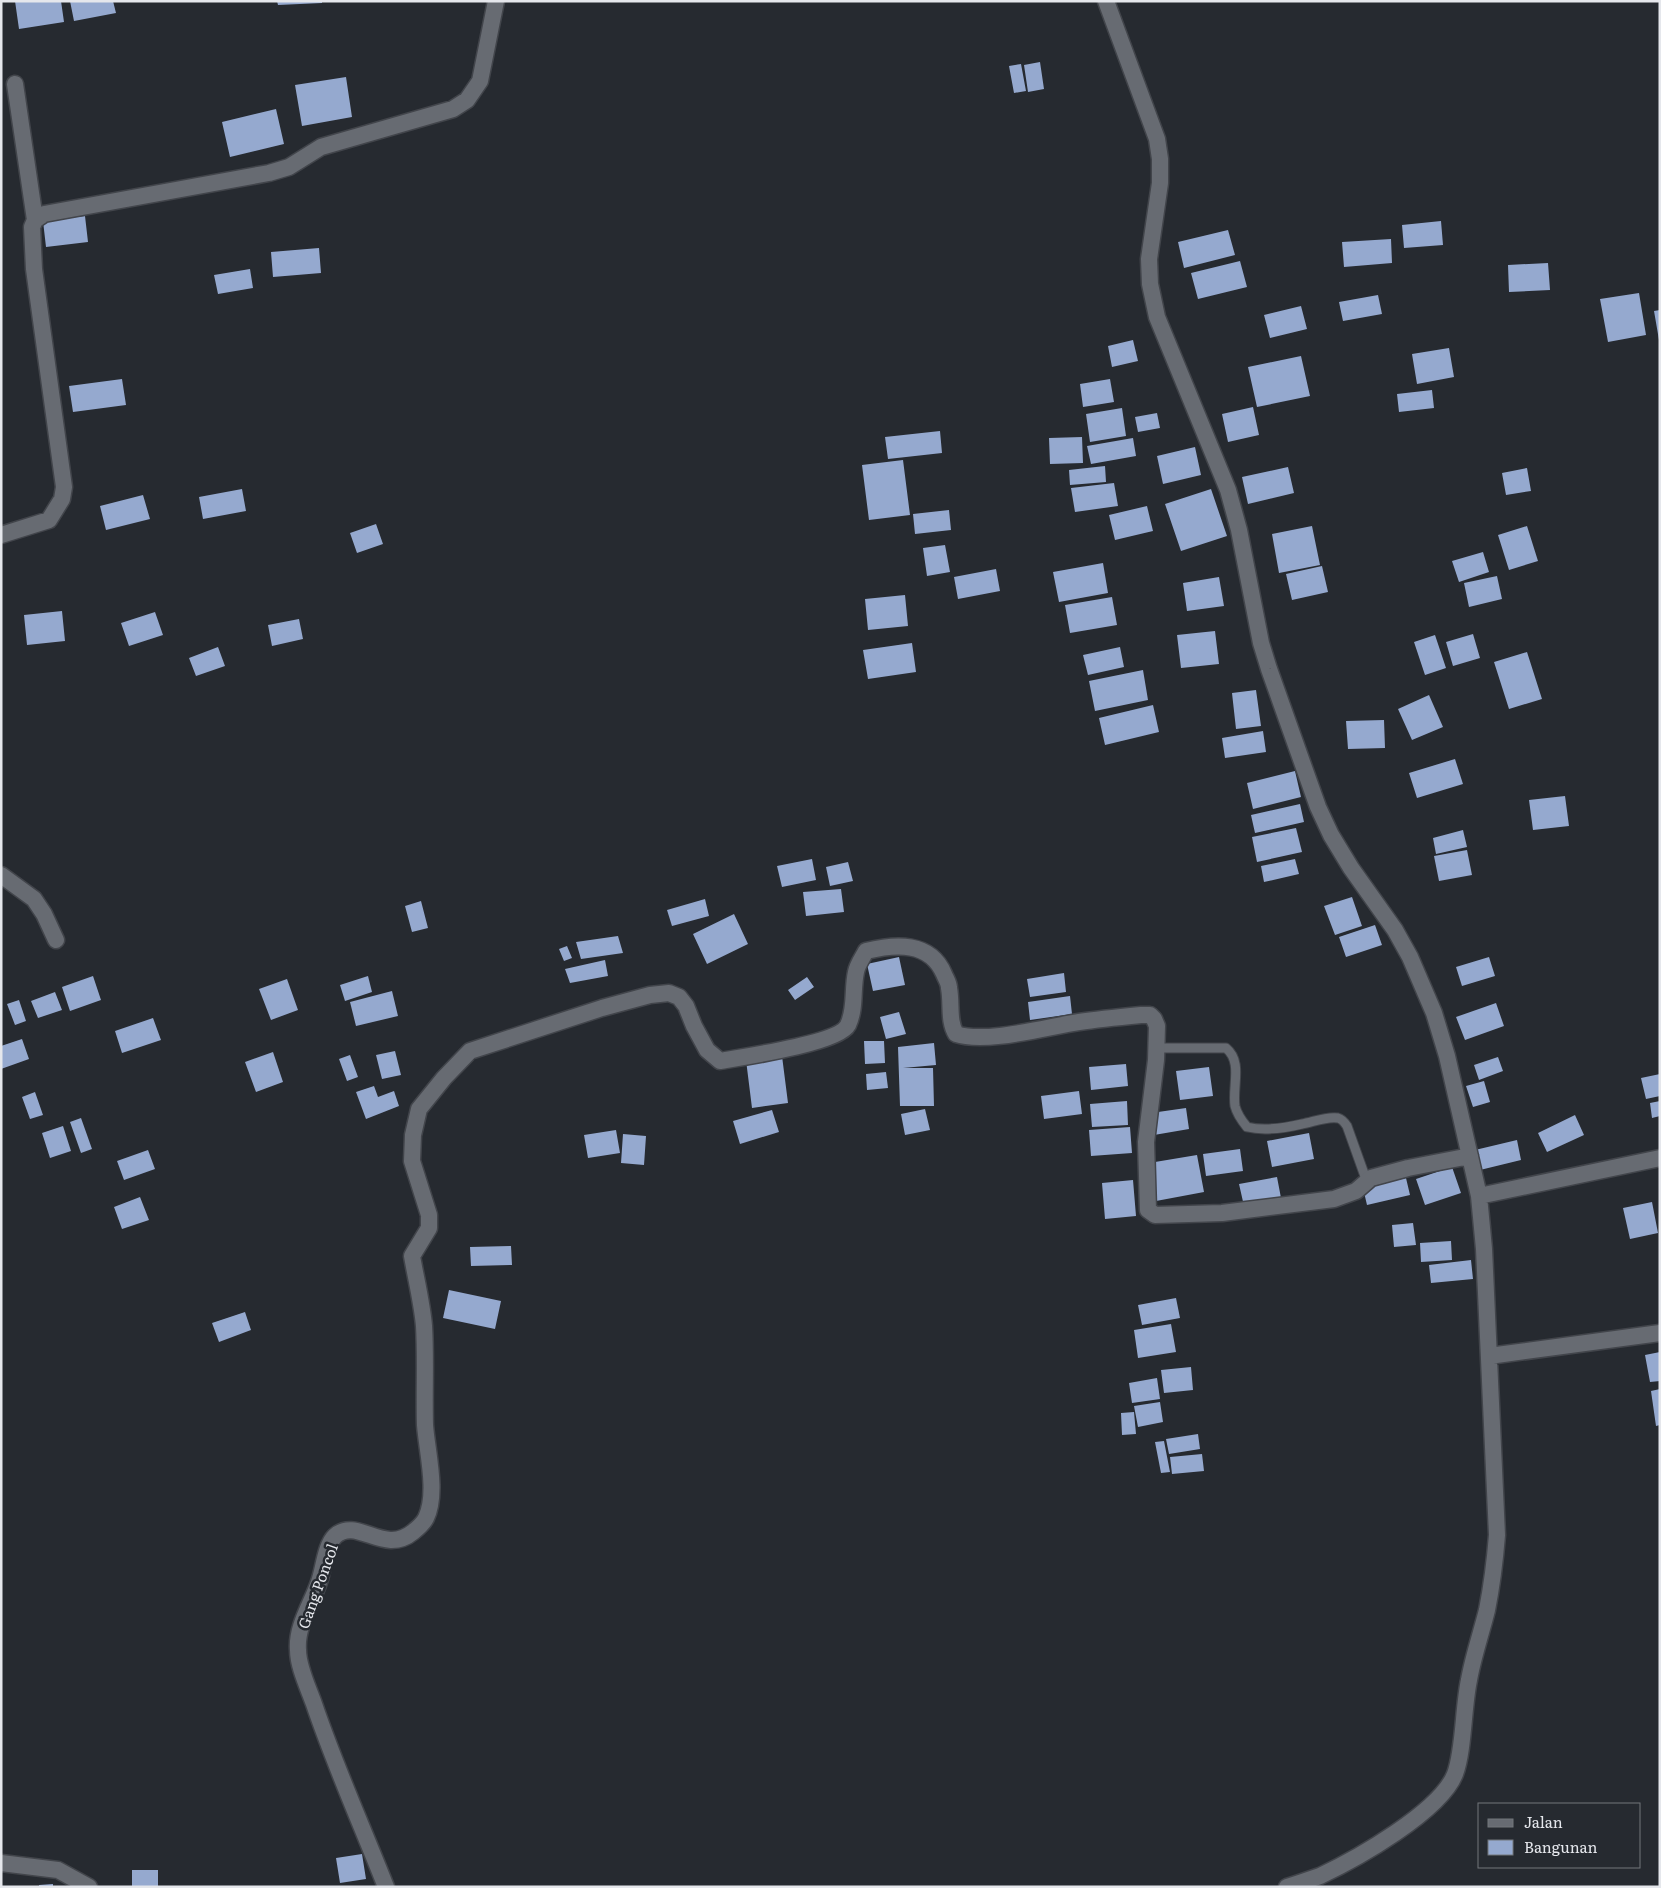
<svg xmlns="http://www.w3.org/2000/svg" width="1661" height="1888" font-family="Literata,serif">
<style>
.building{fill:#95a9cf}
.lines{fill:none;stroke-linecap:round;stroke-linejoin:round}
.service-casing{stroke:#42454b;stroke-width:11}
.minor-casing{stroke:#42454b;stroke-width:19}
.service{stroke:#676b72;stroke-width:9}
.minor{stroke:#676b72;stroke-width:16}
.labels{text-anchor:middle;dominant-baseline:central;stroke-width:5;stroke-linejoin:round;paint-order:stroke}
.street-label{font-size:15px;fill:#e5e7ec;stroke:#262a30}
</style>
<rect width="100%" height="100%" fill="#262a30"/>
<path class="building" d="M15,1H61L64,22L19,29Z
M70,1H113L116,13L74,21Z
M277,1H322V3L278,5Z
M1040,62L1044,89L1028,92L1024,65Z
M1021,64L1026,91L1014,93L1009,66Z
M346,77L352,117L302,126L295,85Z
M276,109L284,144L230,157L222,122Z
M85,216L88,242L46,247L43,221Z
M1441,221L1443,245L1404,248L1402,225Z
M1228,230L1235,255L1184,268L1178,242Z
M1391,239L1392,263L1344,267L1342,242Z
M319,248L321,273L273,277L271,252Z
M1240,261L1247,287L1198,299L1191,273Z
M1548,263L1550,290L1509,292L1508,265Z
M250,269L253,288L218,294L214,275Z
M1639,293L1646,335L1608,342L1600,299Z
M1378,295L1382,314L1343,321L1339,302Z
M1301,306L1307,329L1270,338L1264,315Z
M1660,310V340H1659L1654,311Z
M1133,340L1138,361L1112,367L1108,346Z
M1449,348L1454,377L1417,384L1412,354Z
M1301,356L1310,396L1257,407L1248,367Z
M122,379L126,405L73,412L69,386Z
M1110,379L1114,402L1083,407L1080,384Z
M1432,390L1434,408L1399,412L1397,394Z
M1253,407L1259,435L1228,442L1222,414Z
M1122,408L1126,436L1090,442L1086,414Z
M1157,413L1160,428L1138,432L1135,417Z
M940,431L942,453L888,459L885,437Z
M1082,437L1083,463L1050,464L1049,438Z
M1133,438L1136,456L1091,464L1087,446Z
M1195,447L1201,475L1163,484L1157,456Z
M903,460L910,515L869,520L862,465Z
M1105,466L1106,482L1070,485L1069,470Z
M1288,467L1294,493L1248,504L1242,477Z
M1527,468L1531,491L1506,495L1502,473Z
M1114,483L1118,506L1075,512L1071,488Z
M242,489L246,511L203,519L199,497Z
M1211,489L1227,536L1181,551L1165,504Z
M143,495L150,519L106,530L100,506Z
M1147,506L1153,531L1115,540L1109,515Z
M949,510L951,530L915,534L913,514Z
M376,524L383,544L357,553L350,533Z
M1312,526L1320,565L1279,573L1272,534Z
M1527,526L1538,561L1509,570L1498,535Z
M945,545L950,572L927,576L923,548Z
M1483,552L1489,572L1459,582L1452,561Z
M1103,563L1108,593L1059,602L1053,572Z
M1322,566L1328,592L1292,600L1286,574Z
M996,569L1000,591L958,599L954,577Z
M1497,576L1502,599L1469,607L1464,583Z
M1219,577L1224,606L1187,611L1183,583Z
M905,595L908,626L868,630L865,599Z
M1112,597L1117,625L1070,633L1065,605Z
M62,611L65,641L27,645L24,615Z
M155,612L163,635L129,646L121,623Z
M299,619L303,639L272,646L268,625Z
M1215,631L1219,664L1181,668L1177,635Z
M1473,634L1480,658L1453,666L1446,642Z
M1435,635L1446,668L1425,675L1414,642Z
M912,643L916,672L868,679L863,650Z
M218,647L225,666L196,676L189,658Z
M1120,647L1124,667L1088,675L1083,655Z
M1527,652L1542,699L1509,709L1494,662Z
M1143,670L1148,700L1095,711L1089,681Z
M1256,690L1261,726L1236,729L1232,693Z
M1429,695L1443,727L1412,740L1398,709Z
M1153,705L1159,732L1105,745L1099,718Z
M1384,720L1385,748L1348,749L1346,721Z
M1263,731L1266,752L1225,758L1222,738Z
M1455,759L1463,784L1417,798L1409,773Z
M1295,771L1301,797L1253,809L1247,783Z
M1565,796L1569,826L1533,830L1529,800Z
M1300,804L1304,822L1255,833L1251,815Z
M1296,828L1302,852L1257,862L1252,837Z
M1463,830L1467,847L1436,854L1433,838Z
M1467,850L1472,875L1439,881L1434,856Z
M812,859L816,880L782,887L777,866Z
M1295,859L1299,874L1264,882L1261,866Z
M848,862L853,881L830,886L826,867Z
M841,889L844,912L806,916L803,892Z
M1352,897L1362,926L1335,935L1324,906Z
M705,899L709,916L672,926L667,910Z
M421,901L428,928L412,932L405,906Z
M734,914L748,944L707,964L693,934Z
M1375,925L1382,945L1346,957L1339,937Z
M618,936L623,953L581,959L576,942Z
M567,946L572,958L564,961L559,949Z
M899,957L905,985L873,991L867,964Z
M1489,957L1495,976L1462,986L1456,967Z
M605,960L608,976L570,983L565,969Z
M1064,973L1066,992L1030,997L1027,979Z
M93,976L101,1000L70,1011L62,987Z
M368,976L372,992L345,1001L340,985Z
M807,977L814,987L795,1000L788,990Z
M287,979L298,1010L271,1020L259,989Z
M392,991L398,1016L356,1026L350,1002Z
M55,992L62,1010L38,1018L31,1001Z
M1070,996L1072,1014L1030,1020L1028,1002Z
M19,1000L26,1021L15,1025L7,1004Z
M1496,1003L1504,1026L1465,1040L1456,1017Z
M899,1012L906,1034L886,1039L880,1017Z
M153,1018L161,1040L122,1053L115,1031Z
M22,1039L29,1059L1,1069V1046Z
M864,1041H884L885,1063L865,1064Z
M934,1043L936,1065L903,1068H933L934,1106H900L898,1047Z
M395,1051L401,1075L382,1079L376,1055Z
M273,1052L283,1082L256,1092L245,1062Z
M350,1055L358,1077L347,1081L339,1059Z
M782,1056L788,1103L752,1108L746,1060Z
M1498,1057L1503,1071L1479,1080L1474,1065Z
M1126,1064L1128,1086L1091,1090L1089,1067Z
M1209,1067L1213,1096L1180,1100L1176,1071Z
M886,1072L888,1088L867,1090L866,1074Z
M1660,1074V1096L1646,1099L1641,1078Z
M1484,1081L1490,1102L1473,1107L1466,1086Z
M374,1086L378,1097L394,1091L399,1106L366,1119L356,1092Z
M1079,1091L1082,1114L1044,1119L1041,1096Z
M35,1092L43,1115L30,1119L22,1097Z
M1127,1101L1128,1125L1092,1127L1090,1104Z
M1660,1101V1116L1652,1118L1650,1103Z
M1186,1108L1189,1129L1154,1135L1151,1113Z
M925,1109L930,1130L905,1135L901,1114Z
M772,1110L779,1132L740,1144L733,1121Z
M1575,1115L1584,1135L1547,1152L1538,1133Z
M81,1118L92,1149L81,1153L70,1122Z
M63,1126L71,1151L50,1158L42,1133Z
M1130,1127L1132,1153L1091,1156L1089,1130Z
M616,1130L620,1153L588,1158L584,1135Z
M1309,1133L1314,1159L1272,1167L1267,1141Z
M623,1134L646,1136L644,1165L621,1163Z
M1517,1140L1521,1160L1480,1170L1475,1150Z
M1240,1149L1243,1171L1206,1176L1203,1154Z
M148,1150L155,1169L124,1180L117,1161Z
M1197,1155L1204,1192L1156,1201L1149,1163Z
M1452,1167L1461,1193L1425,1205L1416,1179Z
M1277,1177L1281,1198L1244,1206L1239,1184Z
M1406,1178L1410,1195L1367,1205L1363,1188Z
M1133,1180L1136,1216L1105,1219L1102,1183Z
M140,1197L149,1220L122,1229L114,1207Z
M1652,1202L1658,1233L1630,1239L1623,1208Z
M1413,1223L1416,1245L1394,1247L1392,1225Z
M1451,1241L1452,1260L1421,1262L1420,1243Z
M511,1246L512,1265L471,1266L470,1247Z
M1471,1260L1473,1279L1431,1283L1429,1265Z
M449,1290L501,1301L495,1329L443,1318Z
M1176,1298L1180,1318L1142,1325L1138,1305Z
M245,1312L251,1330L219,1342L212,1323Z
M1171,1324L1176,1352L1138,1358L1134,1330Z
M1660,1352V1381L1650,1382L1645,1355Z
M1191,1367L1193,1390L1164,1393L1161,1370Z
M1157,1378L1160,1399L1132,1403L1129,1383Z
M1660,1389V1425L1656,1426L1651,1391Z
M1160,1402L1163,1422L1138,1427L1134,1406Z
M1134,1412L1136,1434L1122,1435L1121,1413Z
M1198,1434L1200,1449L1169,1454L1166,1439Z
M1164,1441L1170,1472L1161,1473L1155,1442Z
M1202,1454L1204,1471L1172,1474L1170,1457Z
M362,1854L366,1879L340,1883L336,1858Z
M132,1870H158V1887H132Z
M53,1884V1887H39V1885Z"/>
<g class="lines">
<defs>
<path id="service" d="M1156,1048H1226C1243,1062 1232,1086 1235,1106C1237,1114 1242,1121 1247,1127C1263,1131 1285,1128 1302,1124C1313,1122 1327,1116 1338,1118C1342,1119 1345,1123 1347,1126L1367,1182"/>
<path id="minor" d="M1106,1L1157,139L1160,159V183L1149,259L1150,284L1157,317L1228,490L1239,530L1261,643L1269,669L1318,807L1331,835L1351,868L1395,930L1410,957L1434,1013L1447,1056L1479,1196L1484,1249L1497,1535C1495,1560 1492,1585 1487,1610C1481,1634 1473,1657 1469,1680C1463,1708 1464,1750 1455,1774C1440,1812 1356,1859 1320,1876C1309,1880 1298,1883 1287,1887
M15,84L35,220
M1,535L49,520L62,499L64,487L34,269L32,227L35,220L44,214L269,173L289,167L321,147L453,109L467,100L480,81L496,1
M1,875L34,899L44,914L56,940
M1479,1196L1660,1158
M1489,1356L1660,1333
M1,1863L58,1870L89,1887
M386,1887C362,1826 335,1766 314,1704C308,1687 298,1667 298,1650C296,1626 312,1603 319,1582C324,1568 325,1546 335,1536C357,1516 384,1556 413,1532C418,1528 423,1524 426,1518C438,1493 427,1452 425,1425C424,1392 426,1359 424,1326C422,1303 416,1279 412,1256L429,1228V1215L412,1161L413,1135L419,1109L444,1078L470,1051L602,1008L650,995L669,993L679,997L686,1006L694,1026L707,1050L720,1061C743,1057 839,1043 848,1025C856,1008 852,990 856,972C857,965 863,957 866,951C895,944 930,941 944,974C946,979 949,983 949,988C952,1004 948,1021 956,1034C986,1044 1046,1027 1079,1022C1099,1019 1120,1017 1141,1015H1150L1154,1019L1157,1026L1156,1060L1146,1142L1148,1210L1155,1215L1222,1213L1334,1199L1356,1191L1371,1178L1408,1168L1470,1156"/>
</defs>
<use href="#service" class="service-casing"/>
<use href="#minor" class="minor-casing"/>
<use href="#service" class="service"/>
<use href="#minor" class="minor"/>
</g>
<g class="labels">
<g class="street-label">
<text transform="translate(317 1586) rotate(-70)">Gang Poncol</text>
</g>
</g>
<rect width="1661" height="1888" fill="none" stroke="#e5e7ec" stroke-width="5"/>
<rect x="1478" y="1803" width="162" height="65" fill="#262a30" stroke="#72767b"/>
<rect x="1488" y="1819" width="25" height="8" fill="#676b72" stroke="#72767b"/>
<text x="1524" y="1828" font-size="15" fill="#e5e7ec">Jalan</text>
<rect x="1488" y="1840" width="25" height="15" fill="#95a9cf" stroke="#72767b"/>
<text x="1524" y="1853" font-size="15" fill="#e5e7ec">Bangunan</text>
</svg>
